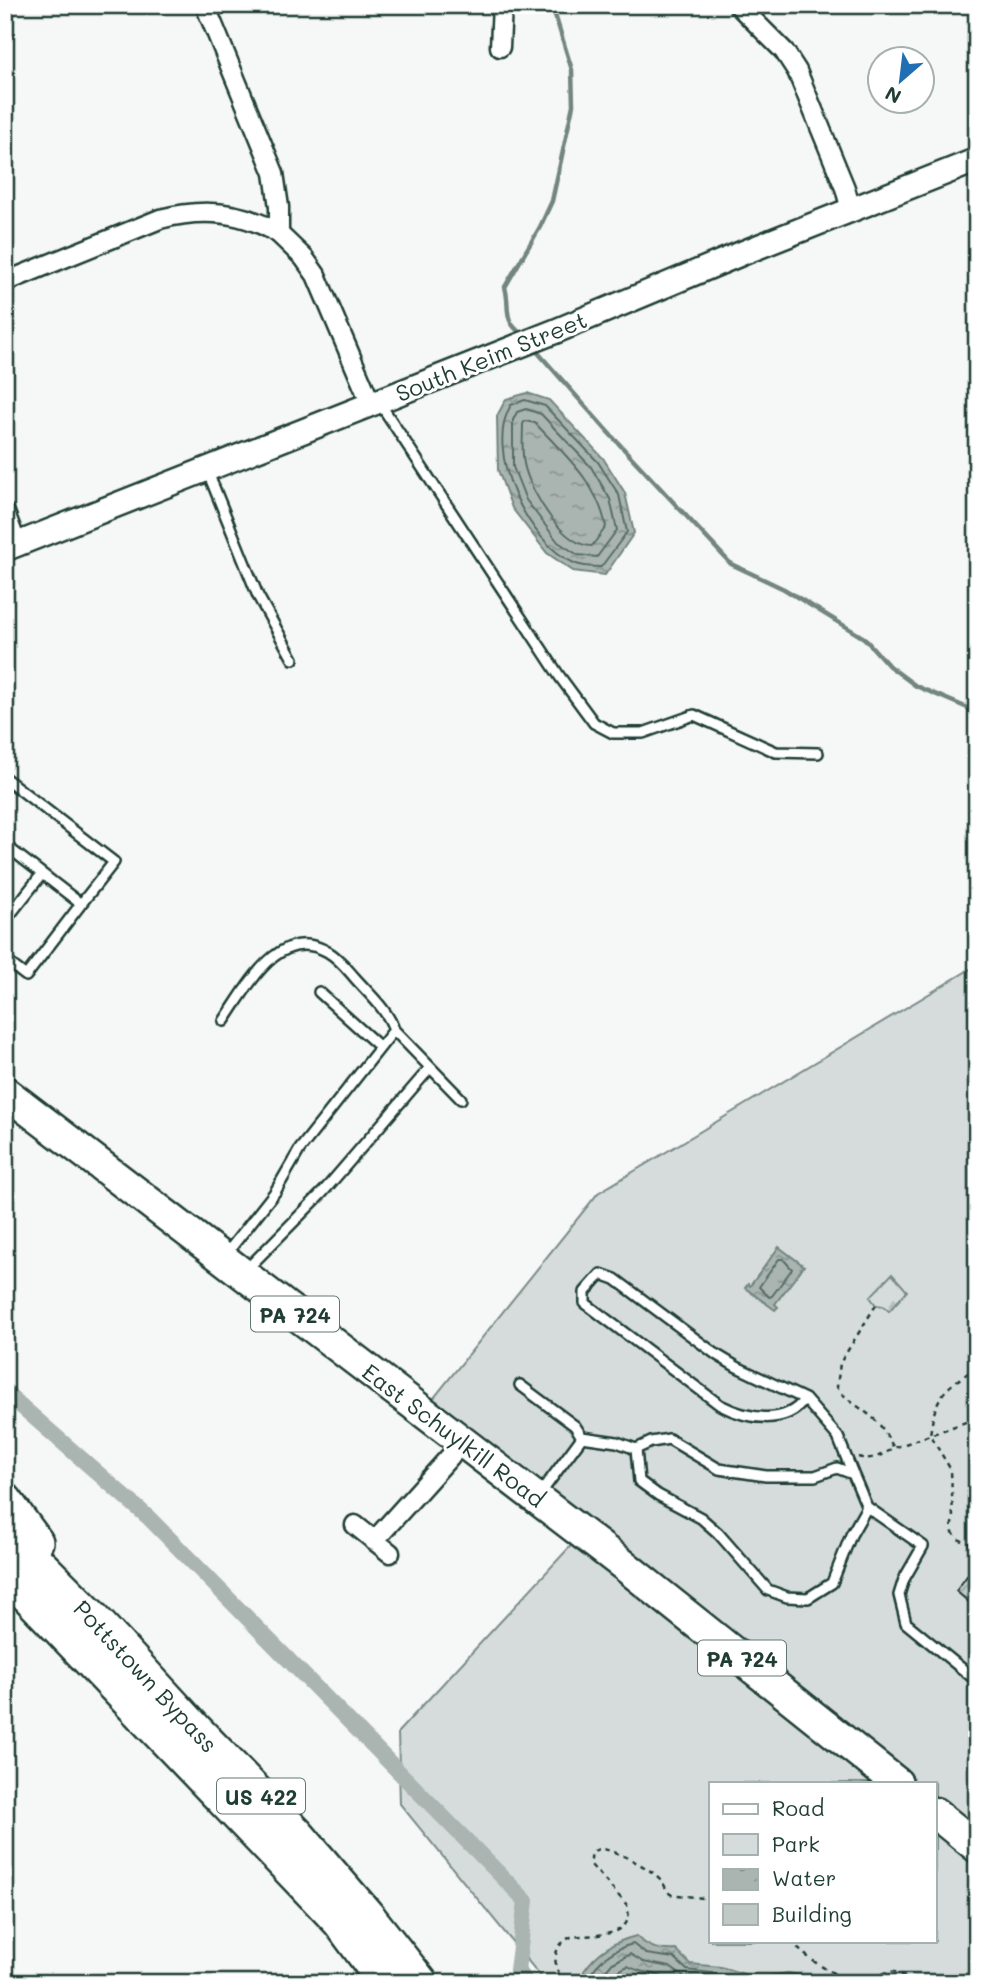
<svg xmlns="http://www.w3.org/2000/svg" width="982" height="1988" font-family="Mali,sans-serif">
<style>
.green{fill:#d6dcdb;stroke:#7a8c88;stroke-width:2;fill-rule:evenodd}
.forest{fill:url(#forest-firs);stroke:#7a8c88;stroke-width:2}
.water{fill:url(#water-ripples);stroke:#72857f;stroke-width:2}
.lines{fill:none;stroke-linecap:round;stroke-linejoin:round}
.shore{stroke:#576d66;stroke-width:2}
.stream{stroke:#72857f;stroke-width:4.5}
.canal{stroke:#aab5b1;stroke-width:16}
.building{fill:url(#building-hatch);stroke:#1f3d34;stroke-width:2}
.service-casing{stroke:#1f3d34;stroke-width:14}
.minor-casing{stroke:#1f3d34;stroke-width:23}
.tertiary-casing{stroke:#1f3d34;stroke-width:28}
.primary-casing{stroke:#1f3d34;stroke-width:35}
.motorway-casing{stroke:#1f3d34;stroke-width:38}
.path{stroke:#1f3d34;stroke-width:2.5;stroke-dasharray:5 5;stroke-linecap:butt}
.service{stroke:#fff;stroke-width:9}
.minor{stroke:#fff;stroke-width:18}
.tertiary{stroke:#fff;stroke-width:23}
.primary{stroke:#fff;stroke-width:30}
.motorway{stroke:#fff;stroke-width:33}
.labels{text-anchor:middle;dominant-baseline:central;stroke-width:6;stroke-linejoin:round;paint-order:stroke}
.shield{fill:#fff;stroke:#627771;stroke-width:2}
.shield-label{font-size:21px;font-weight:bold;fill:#1f3d34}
.street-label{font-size:23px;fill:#1f3d34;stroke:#fff}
</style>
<defs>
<pattern id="forest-firs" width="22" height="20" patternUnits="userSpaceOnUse" patternTransform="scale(1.75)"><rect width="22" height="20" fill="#d6dcdb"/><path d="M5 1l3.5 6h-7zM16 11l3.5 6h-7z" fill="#b7bebd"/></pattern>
<pattern id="water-ripples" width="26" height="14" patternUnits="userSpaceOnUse" patternTransform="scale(1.75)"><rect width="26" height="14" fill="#aab5b1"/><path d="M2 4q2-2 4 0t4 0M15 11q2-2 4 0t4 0" fill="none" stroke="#8a9491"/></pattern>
<pattern id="building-hatch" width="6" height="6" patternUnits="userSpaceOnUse" patternTransform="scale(1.75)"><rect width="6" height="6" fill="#c0c9c6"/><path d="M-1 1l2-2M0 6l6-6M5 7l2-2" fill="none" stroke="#9ba4a2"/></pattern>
</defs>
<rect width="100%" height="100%" fill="#f6f7f7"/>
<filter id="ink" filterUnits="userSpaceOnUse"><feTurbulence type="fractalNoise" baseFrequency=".0143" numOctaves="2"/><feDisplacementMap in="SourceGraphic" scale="14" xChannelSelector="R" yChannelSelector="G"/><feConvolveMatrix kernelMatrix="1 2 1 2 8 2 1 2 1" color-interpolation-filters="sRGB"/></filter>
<g filter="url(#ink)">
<path class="green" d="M977,965V1983H546L400,1804L398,1732L592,1523L433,1399L598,1193ZM711,1783H935V1941H711Z"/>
<path class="forest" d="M892,1274L907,1291L889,1311L883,1306L876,1305L870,1297Z"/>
<path class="water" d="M527,393L549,400L603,458L625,493L634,533L605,575L573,571L547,553L512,508L498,470L497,416L506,399Z
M779,1247L804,1266L775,1304L778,1307L775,1310L745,1288L748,1284L750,1286Z
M636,1936C649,1948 659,1951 676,1950L690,1964L721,1967L757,1978L788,1973L799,1975L814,1983H585L584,1971C597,1952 613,1942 636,1936Z"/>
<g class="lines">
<path class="shore" d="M525,400L545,406L598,462L619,495L627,532L601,567C593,567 582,567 574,563C528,543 483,451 511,405Z
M526,409L541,414L591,467L610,499L617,530L597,557L578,555L558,542L526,500L513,467V420L517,412Z
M525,421L535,423C565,455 598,483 606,527L592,546C563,546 532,494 525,468C521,455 523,438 523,424Z
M779,1259H783L792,1269L772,1296L769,1297L759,1287Z
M592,1983V1972C602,1958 616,1948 633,1944L646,1954L674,1958L687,1970L719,1974L747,1983
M600,1983L601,1975L611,1964L630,1954L643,1962L670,1967L685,1978L718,1983
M611,1983C611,1974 621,1969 628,1966C641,1974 662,1973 672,1983"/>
<path class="stream" d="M523,335C501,319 511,308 505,287L540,227L552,201L573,105L572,70L552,5
M533,347L608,432L731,564L784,589L864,638L889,666L916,686L977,712"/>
<path class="canal" d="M5,1392L148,1517L526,1901L517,1970L527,1983"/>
</g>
<path class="building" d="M977,1562V1609L956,1591Z"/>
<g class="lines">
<defs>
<path id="service" d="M379,402L560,677L594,723L613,733H643L694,715L776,752L818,753
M207,470L258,596L293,659
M5,778L114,862L81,904L5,845
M5,921L42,874
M5,960L26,976L81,904
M319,992L380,1047
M224,1021C247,988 279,923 328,952C339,958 347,969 355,978C369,994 388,1010 394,1030
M226,1254L275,1192L300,1149L394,1030L461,1099
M245,1271L323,1192L430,1068
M520,1385L575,1426L582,1437L540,1494
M805,1399C786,1426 747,1419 720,1405L585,1303V1292L601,1274L615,1279L717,1355L737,1367L805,1399L838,1437L853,1474
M582,1437L617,1442L636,1449L651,1442L669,1439L719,1469L766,1476H815L837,1468L853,1474L867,1507L851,1535L832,1583L808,1598L787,1597L768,1590L718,1533L701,1518L658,1495L639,1481L636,1449
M867,1507L923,1546L904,1579L899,1595L906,1623L977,1681"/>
<path id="minor" d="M205,5L274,173L279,207V234L304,258L316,275L371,404
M738,5L784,51L797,71L845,188L851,210
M500,47L502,5
M5,282L160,219C202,208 242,210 279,234
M5,513L17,545
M355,1525L390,1553
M374,1541L463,1442"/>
<path id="tertiary" d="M5,549L556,331L745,252L977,160"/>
<path id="primary" d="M5,1092L625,1566L897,1783
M935,1813L977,1847"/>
<path id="motorway" d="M5,1500L36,1542
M5,1530L92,1617L196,1730L297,1834L371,1920L421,1983
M5,1572L339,1921L385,1983"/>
</defs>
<use href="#service" class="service-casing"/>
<use href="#minor" class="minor-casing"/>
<use href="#tertiary" class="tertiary-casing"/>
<use href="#primary" class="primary-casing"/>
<use href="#motorway" class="motorway-casing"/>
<path class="path" d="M876,1305L840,1363L837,1387C847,1402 863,1408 875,1420C883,1427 888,1439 894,1448
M977,1367C943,1390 936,1393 930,1435L951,1470L953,1518L951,1530L958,1539L977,1547
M858,1457C871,1461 883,1455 894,1448L977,1418
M790,1941C810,1961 834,1977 862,1983
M564,1983C553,1967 550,1947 571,1937C591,1934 637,1940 627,1905L591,1865C591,1859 590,1853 596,1850C606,1844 649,1868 657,1876C663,1881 665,1888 670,1894L711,1899
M864,1983C898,1967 885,1968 919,1983"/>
<use href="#service" class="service"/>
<use href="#minor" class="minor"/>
<use href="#tertiary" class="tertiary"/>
<use href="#primary" class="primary"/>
<use href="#motorway" class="motorway"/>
</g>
</g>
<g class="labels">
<g class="shield">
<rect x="251" y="1296.5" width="88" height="35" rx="5"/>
<rect x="698" y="1640.5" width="88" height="35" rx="5"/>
<rect x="217" y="1778.5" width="88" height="35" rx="5"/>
</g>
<g class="shield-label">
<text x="295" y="1314">PA 724</text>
<text x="742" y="1658">PA 724</text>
<text x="261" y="1796">US 422</text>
</g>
<g class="street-label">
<text transform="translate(491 356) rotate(-22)">South Keim Street</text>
<text transform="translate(454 1435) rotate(37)">East Schuylkill Road</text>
<text transform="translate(146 1676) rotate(47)">Pottstown Bypass</text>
</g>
</g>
<rect width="982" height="1988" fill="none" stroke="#fff" stroke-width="28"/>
<rect x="14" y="14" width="954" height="1960" fill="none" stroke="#1f3d34" stroke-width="2.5" filter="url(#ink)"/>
<rect x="709" y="1782" width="228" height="161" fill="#ffffff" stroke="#a5b1ae" stroke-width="2"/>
<rect x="723" y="1804" width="35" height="10" fill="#ffffff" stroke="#a5b1ae" stroke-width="2"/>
<text x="772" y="1816" font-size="21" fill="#1f3d34">Road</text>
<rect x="723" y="1834" width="35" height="21" fill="#d6dcdb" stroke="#a5b1ae" stroke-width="2"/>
<text x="772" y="1852" font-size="21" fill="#1f3d34">Park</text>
<rect x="723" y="1869" width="35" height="21" fill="url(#water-ripples)" stroke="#a5b1ae" stroke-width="2"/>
<text x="772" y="1886" font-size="21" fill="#1f3d34">Water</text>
<rect x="723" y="1904" width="35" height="21" fill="#c0c9c6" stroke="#a5b1ae" stroke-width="2"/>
<text x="772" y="1922" font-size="21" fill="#1f3d34">Building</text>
<g transform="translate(901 80) rotate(208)"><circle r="33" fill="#ffffff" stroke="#a5b1ae" stroke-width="2"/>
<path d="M0-5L12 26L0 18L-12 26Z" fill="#1f6fb2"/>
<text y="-10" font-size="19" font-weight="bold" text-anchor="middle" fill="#1f3d34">N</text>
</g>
</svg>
